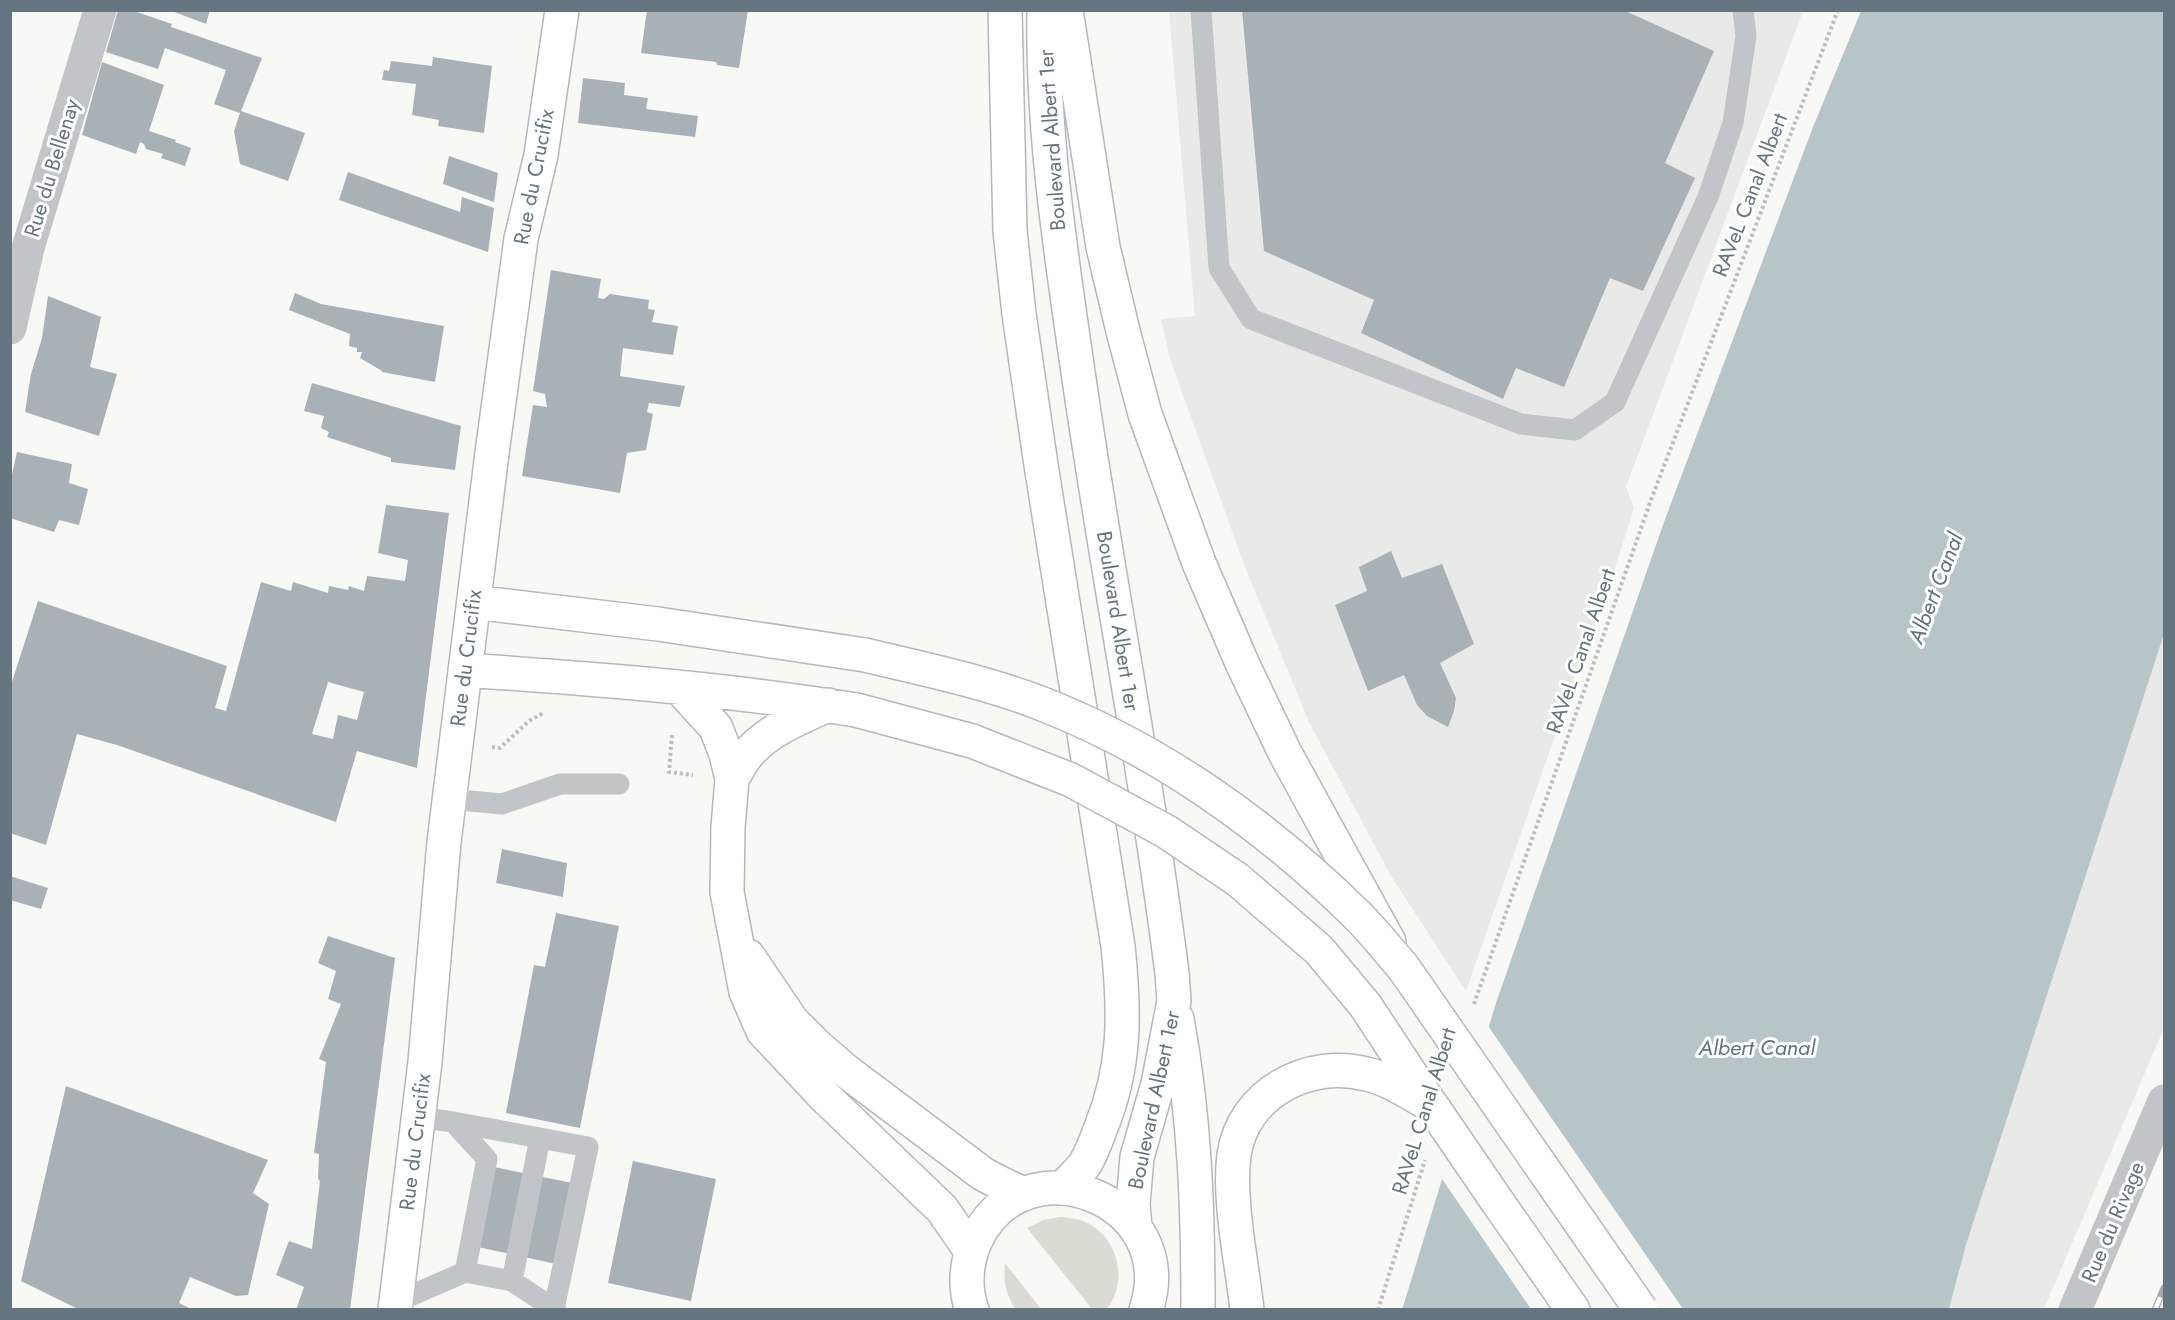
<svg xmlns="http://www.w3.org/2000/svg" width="2175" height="1320" font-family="Jost,sans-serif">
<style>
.built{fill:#e9e9e8}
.green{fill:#d8ddd4}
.water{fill:#b8c5c8}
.pier{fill:#f8f8f5}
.building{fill:#a8b1b6;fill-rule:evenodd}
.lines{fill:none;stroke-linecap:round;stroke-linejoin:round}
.secondary-casing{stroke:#b3b9bd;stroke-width:36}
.path{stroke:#bbbec0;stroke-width:4;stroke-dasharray:3 3;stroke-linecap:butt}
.lane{stroke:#c1c5c8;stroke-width:21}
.street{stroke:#c1c5c8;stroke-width:33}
.secondary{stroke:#fff;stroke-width:33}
.rail-casing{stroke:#a2a9ae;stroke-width:7}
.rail{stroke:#fff;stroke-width:4.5;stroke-dasharray:14;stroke-linecap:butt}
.secondary-bridge-casing{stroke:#b3b9bd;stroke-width:36;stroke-linecap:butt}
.secondary-bridge{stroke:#fff;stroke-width:33}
.labels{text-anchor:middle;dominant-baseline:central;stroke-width:6;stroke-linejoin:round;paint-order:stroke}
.street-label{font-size:21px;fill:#64757f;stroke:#fff}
.water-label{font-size:22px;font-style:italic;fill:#5e747a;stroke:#fff}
</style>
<rect width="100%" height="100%" fill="#f8f8f5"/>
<path class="built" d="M1169,11H1803L1626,487L1634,508L1602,608L1579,667L1466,991L1391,876L1309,722L1245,567L1170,359L1161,319L1195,316Z
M2164,634V1028L2044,1309L1949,1310L1966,1245Z"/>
<path class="green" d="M1061,1217C1067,1218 1074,1218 1080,1220C1117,1232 1130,1279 1107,1309H1092L1027,1228L1043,1220Z
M1005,1263L1041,1309H1015C1006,1294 1003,1281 1005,1263Z"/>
<path class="water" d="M1861,11H2164V634L1966,1245L1949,1309L1402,1310L1496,1003L1664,522L1813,127Z"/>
<path class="pier" d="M1486,1023L1683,1309H1531L1440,1176Z"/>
<path class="building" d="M118,10H131L172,24L171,27L262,58L241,111L305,133L288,181L240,164L234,131L240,113L214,104L226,70L165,48L158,69L106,52Z
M169,10H210L206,24Z
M647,10H748L739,68L717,65L716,62L641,53Z
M1242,10H1623L1714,51L1665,163L1695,178L1643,291L1610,278L1564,387L1516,368L1503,399L1361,333L1374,300L1264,251Z
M433,57L492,66L484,133L438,126L439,120L412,115L416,84L382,80L384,70L389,71L391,61L432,66Z
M102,62L164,85L149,131L176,140L175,142L191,148L185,166L161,158L163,154L146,149L144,144L140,142L136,154L82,135Z
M583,78L625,83L624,95L648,98L646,109L698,116L695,137L578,123Z
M449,156L498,173L494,202L443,184Z
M348,172L460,212L462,197L494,208L488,252L339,200Z
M551,270L601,279L598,298L604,299L610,294L649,300L648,309L655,310L652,322L678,326L673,355L623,348L620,376L685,386L680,407L649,403L647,412L653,414L646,450L627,453L620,493L522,476L533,405L547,407L545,394L533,391Z
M295,293L321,304L444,326L435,382L382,372V371L360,358L362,352H357V348L349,346L350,334L289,310Z
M48,296L101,317L90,367L117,374L99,436L25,412L31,374L42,338Z
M312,383L461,426L455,470L391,462V458L327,437L329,432L321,428L324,416L304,411Z
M17,452L72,464L69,483L88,489L79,525L59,520L54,532L10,518V483Z
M386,505L449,513L417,768L357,751L336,822L117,745L77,734L46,845L10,833V688L38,601L227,666L215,708L226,711L261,582L291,591L293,582L328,593L329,586L348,590L349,586L364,591L367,576L405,581L408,560L378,553ZM328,682L364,692L357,720L338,715L333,739L312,734Z
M1391,551L1402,578L1442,564L1474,644L1440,663L1456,698L1454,711L1448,727L1427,716L1417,705L1404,675L1368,691L1335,605L1367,591L1359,567Z
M502,849L567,863L563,897L496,883Z
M10,876L48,888L41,909L10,900Z
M556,913L619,926L580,1128L506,1113L534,965L545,967Z
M328,936L395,958L350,1310H296L304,1287L276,1275L289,1241L312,1249L320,1181L318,1179L319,1154L314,1153L326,1062L319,1059L341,1004L328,999L336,971L318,963Z
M66,1086L268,1160L253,1193L269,1204L248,1295L236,1296L190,1277L179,1303L193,1310H80L21,1281Z
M633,1161L716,1179L691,1301L608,1283Z
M484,1165L587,1186L570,1267L469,1245Z"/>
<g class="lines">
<defs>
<path id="secondary" d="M1005,10L1010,231L1019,314L1041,465L1118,946C1125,1013 1126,1067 1100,1130C1096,1141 1091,1154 1085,1164C1079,1172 1070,1180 1063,1188
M1044,10C1042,130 1060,248 1077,365C1106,568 1146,770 1172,973L1174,1001L1158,1084L1137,1157L1133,1204L1135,1227
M1066,10L1103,247L1123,331L1145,414L1199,563L1243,665L1285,753L1389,942
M474,602L658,624L865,655
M465,670C596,679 727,689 856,710
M679,687L716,728L726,754L732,779L728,827L727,892L746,992L763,1031L823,1095L942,1209L971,1251
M732,779C737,771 741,762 747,755C768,730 799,718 828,705
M1238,880L1319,950L1365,1005L1429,1102
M748,956L792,1021L816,1045L846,1071L983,1174L1002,1184L1024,1194
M1177,1019C1195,1117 1198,1210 1198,1310
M1497,1201L1573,1310
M395,1310L425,1062L444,842L492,453L521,239L541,155L562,10
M972,1310C964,1288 966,1263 975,1242C1022,1137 1183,1199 1146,1310
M1247,1310C1242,1263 1228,1200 1234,1155C1243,1093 1309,1059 1366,1074C1390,1079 1411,1094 1432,1106"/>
</defs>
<use href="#secondary" class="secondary-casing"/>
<path class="path" d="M672,735L669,772L693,775
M492,747L500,748L529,721L543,713
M1474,1004L1651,500L1838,10
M1378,1310L1425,1160"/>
<path class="lane" d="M1201,10L1219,268L1251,319L1521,424L1575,430L1615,402L1708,197L1733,123L1746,36L1743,10
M449,799L502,804L560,784H619
M453,1122L540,1138L512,1281L465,1272
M540,1138L588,1147L554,1309
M512,1281L556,1310
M396,1302L465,1272L487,1159L453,1122L418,1117"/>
<path class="street" d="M10,328L28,248L100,10
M2075,1310L2164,1101"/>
<use href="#secondary" class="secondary"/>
<defs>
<path id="rail" d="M2155,1310L2164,1288"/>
</defs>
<use href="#rail" class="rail-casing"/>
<use href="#rail" class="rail"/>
<defs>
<path id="secondary-bridge" d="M865,655C923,669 983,681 1040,703C1159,749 1267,826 1358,916C1374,932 1388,950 1403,967L1641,1310
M856,710L972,741L1071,780L1167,832L1238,880
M1432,1106L1497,1201"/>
</defs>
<use href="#secondary-bridge" class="secondary-bridge-casing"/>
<use href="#secondary-bridge" class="secondary-bridge"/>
</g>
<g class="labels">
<g class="street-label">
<text transform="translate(1052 140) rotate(-94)">Boulevard Albert 1er</text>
<text transform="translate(52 168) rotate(-73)">Rue du Bellenay</text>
<text transform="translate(534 177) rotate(-79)">Rue du Crucifix</text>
<text transform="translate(1750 195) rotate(-69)">RAVeL Canal Albert</text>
<text transform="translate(1118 621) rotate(81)">Boulevard Albert 1er</text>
<text transform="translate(1581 651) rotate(-71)">RAVeL Canal Albert</text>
<text transform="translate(466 658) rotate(-83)">Rue du Crucifix</text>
<text transform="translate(1154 1100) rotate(-78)">Boulevard Albert 1er</text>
<text transform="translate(1424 1111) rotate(-73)">RAVeL Canal Albert</text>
<text transform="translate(415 1142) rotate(-83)">Rue du Crucifix</text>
<text transform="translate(2113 1222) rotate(-67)">Rue du Rivage</text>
</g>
<g class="water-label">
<text transform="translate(1935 588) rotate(-69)">Albert Canal</text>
<text x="1757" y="1047">Albert Canal</text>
</g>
</g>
<rect width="2175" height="1320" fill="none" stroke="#64757f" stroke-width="24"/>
</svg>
